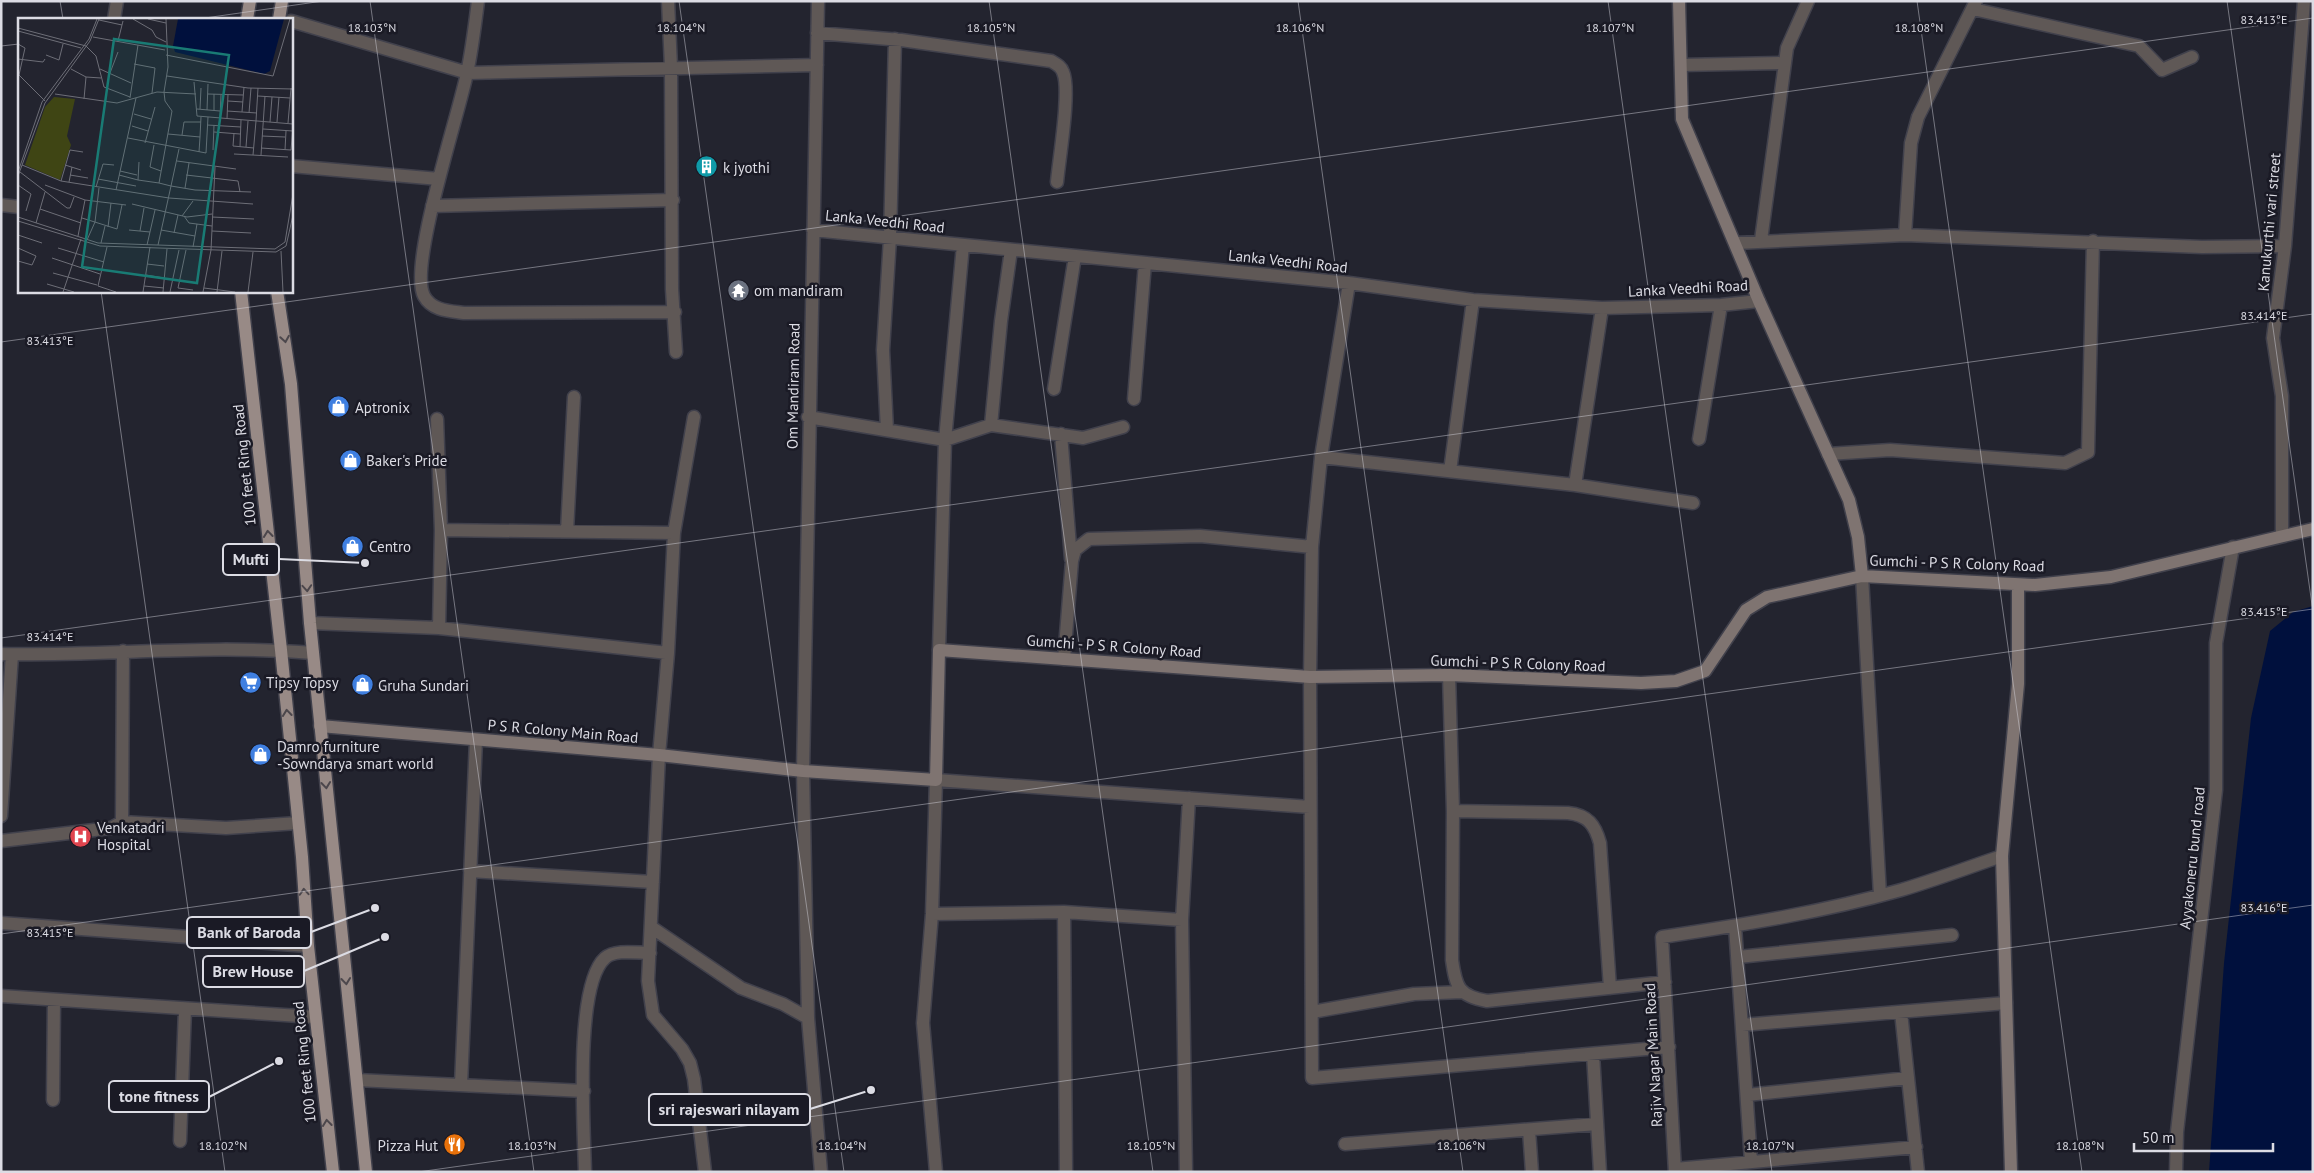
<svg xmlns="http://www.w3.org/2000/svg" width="2314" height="1173" font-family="'PT Sans',sans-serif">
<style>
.water{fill:#00103d}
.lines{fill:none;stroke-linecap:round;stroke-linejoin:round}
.street-casing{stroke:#41414c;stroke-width:15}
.secondary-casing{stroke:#41414c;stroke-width:15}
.primary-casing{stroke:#41414c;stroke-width:15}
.street{stroke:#5f5856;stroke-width:12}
.secondary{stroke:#7f7471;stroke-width:12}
.primary{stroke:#988a86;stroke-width:12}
.oneway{stroke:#4c474c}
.ticks{fill:none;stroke:#dcdce4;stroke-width:1;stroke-opacity:0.45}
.labels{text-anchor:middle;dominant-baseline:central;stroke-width:5;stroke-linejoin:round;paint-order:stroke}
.poi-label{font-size:15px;fill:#dcdce4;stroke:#1a1a25;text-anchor:start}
.street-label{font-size:15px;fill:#dcdce4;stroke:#1a1a25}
.inset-road{fill:none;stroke:#6d6e77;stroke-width:1}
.view{fill:#197b74;fill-opacity:0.15;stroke:#197b74;stroke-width:2.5}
.inset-edge{fill:none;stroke:#dcdce4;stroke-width:2.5}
.ticks-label{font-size:12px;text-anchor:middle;fill:#dcdce4;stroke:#1a1a25;stroke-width:5;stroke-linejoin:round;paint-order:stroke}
.leader{fill:none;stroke:#dcdce4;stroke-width:2}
.callout-dot{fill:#dcdce4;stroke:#1a1a25;stroke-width:2}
.callout{fill:#1a1a25;stroke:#dcdce4;stroke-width:2}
.callout-label{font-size:16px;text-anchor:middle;font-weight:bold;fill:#dcdce4}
</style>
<rect width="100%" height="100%" fill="#23242f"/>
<path class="water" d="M2313,606V1172H2209L2224,963L2251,718L2270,631L2293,612Z"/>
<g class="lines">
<defs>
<path id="street" d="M478,1C475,25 472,50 467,73C459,114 408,266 424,296C432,311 450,311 464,313L675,312
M668,1L671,67L672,289L676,352
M818,1L803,771L808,1018L821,1172
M1973,9L2139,46L2162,70L2192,57
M114,19L117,1
M291,21L468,73L817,65
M817,33L901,40L1051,61C1056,64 1061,66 1063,72C1071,90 1059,159 1057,182
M1681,65L1785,63
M291,166L439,179
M1,205L19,207
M432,206L673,200
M813,230L1349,283L1473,300L1602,308L1721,305L1759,301
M1905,235L1911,143L1918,117L1976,1
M1761,240L1787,48L1808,1
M1736,243L1905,235L2202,247L2285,246
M963,245L945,440L991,425L1083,438L1123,427
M1349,283L1321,457L1312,547L1310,677L1312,1078L1669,1047
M1054,389L1075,256
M1134,399L1145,263
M694,417L674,533L668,653L659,755L648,981L653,1015L682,1049L690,1063L694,1079L705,1172
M808,417L945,440L939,650
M437,419L441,530L439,628
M991,425L1001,321L1011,250
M887,430L883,350L890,238L895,39
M1061,434L1071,559
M1699,439L1721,305
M1828,454L1890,450L2065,463L2088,452L2093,241
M1321,457L1575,485L1693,503
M1450,471L1473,300
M1575,485L1602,308
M441,530L674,533
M567,531L574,397
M2282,535V396L2273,338L2285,246L2304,1
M1862,576L1880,895
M310,623L439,628L668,653
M1,654C105,656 209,644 313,653
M1064,659L1072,561L1075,550L1089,539L1200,536L1312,547
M1449,675L1453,811L1452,960C1456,988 1459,996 1487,1001L1665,982
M1453,811L1568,813C1588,815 1595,825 1600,843L1610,988
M1,816L12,655
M122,822L123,651
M1,841L111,828L122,822L226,828L298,823
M470,871L653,882
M1064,912L1066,1172
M932,914L1064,912L1182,920
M1,923L308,946
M1735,926L1751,1162
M651,927L741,988L783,1004L808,1018
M1738,957L1952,935
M1,996L315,1017
M1312,1012L1414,994L1462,992
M1901,1012L1918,1172
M1742,1025L2006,1003
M1593,1054L1600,1172
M357,1080L584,1091
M461,1085L476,740
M1747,1095L1908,1078
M53,1100L54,1000
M1529,1130L1532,1172
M180,1141L185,1009
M1345,1144L1597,1124
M1675,1169L1916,1147
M585,1172C584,1129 574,986 605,958C615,949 637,953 650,953
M936,1172L923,1023L932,914L936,780L1310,807
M1186,1172L1182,920L1189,798
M1675,1172L1662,937C1742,925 1823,912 1901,890C1935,880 1969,867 2002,856
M2176,1172L2177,1132L2216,790V643L2233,547"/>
<path id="secondary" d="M1679,1L1682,119L1759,301L1849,500L1858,537L1862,576
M320,726L659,755L803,771L936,780L939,650L1310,677L1449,675L1641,683L1676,681L1705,671L1746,610L1767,597L1862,576L2035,585L2111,577L2313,529
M2011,1172L2002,856L2018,684V585"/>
<path id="primary" d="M247,19L250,1
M279,19L282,1
M241,291L281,650L302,857L308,946L333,1172
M277,291L291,384L310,623L366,1172"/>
</defs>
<use href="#street" class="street-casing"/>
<use href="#secondary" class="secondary-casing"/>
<use href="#primary" class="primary-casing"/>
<use href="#street" class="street"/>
<use href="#secondary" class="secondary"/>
<use href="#primary" class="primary"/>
</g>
<defs><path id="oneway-chevron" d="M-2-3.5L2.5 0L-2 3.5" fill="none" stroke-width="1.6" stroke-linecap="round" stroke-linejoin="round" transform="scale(1.25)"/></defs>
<g class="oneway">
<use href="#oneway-chevron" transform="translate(285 339) rotate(81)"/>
<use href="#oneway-chevron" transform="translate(268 534) rotate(-96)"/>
<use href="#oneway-chevron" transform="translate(307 588) rotate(86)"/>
<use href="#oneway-chevron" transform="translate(287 713) rotate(-96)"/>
<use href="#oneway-chevron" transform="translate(326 785) rotate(84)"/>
<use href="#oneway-chevron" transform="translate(304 892) rotate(-94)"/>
<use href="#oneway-chevron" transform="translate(346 981) rotate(84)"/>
<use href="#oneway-chevron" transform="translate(327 1123) rotate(-97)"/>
</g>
<path class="ticks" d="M60,1L63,19M370,1L534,1172M679,1L844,1172M989,1L1153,1172M1298,1L1463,1172M1608,1L1772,1172M1917,1L2082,1172M2227,1L2313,612M198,19L323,1M1,46L19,44M101,291L225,1172M1,342L2313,18M1,638L2313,314M1,934L2313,609M418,1172L2313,905"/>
<defs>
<symbol id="building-disc" viewBox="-11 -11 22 22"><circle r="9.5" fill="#0f9aa8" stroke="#1a1a25"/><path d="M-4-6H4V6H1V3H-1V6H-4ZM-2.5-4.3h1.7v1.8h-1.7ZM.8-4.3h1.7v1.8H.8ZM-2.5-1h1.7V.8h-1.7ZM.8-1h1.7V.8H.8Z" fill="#fff"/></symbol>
<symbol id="temple-disc" viewBox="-11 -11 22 22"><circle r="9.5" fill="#6b7280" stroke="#1a1a25"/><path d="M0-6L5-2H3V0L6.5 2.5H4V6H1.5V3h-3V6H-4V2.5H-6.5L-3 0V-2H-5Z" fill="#fff"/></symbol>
<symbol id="shop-disc" viewBox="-11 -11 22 22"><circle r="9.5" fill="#3f7fe0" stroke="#1a1a25"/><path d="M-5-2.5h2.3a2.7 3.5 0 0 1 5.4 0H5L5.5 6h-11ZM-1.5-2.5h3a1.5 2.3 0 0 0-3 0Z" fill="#fff"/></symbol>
<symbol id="supermarket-disc" viewBox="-11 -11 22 22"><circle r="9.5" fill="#3f7fe0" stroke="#1a1a25"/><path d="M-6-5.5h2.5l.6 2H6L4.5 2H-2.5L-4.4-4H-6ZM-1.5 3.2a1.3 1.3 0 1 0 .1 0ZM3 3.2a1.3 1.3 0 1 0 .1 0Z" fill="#fff"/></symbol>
<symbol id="hospital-disc" viewBox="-11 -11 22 22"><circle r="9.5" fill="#e0444e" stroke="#1a1a25"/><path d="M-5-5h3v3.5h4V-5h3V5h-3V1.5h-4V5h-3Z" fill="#fff"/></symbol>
<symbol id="restaurant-disc" viewBox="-11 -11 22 22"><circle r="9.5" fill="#e8710a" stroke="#1a1a25"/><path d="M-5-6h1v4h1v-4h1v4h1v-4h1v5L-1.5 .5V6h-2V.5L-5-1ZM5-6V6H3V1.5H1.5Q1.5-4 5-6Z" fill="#fff"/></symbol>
</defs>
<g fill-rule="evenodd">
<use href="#building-disc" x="694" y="154" width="25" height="25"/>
<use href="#temple-disc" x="726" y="278" width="25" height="25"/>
<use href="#shop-disc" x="326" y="394" width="25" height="25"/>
<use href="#shop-disc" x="338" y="448" width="25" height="25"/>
<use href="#shop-disc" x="340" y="534" width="25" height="25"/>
<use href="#supermarket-disc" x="238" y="670" width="25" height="25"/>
<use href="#shop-disc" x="350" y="672" width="25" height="25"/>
<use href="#shop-disc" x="248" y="742" width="25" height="25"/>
<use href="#hospital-disc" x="68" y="824" width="25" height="25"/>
<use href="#restaurant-disc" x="442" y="1132" width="25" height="25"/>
</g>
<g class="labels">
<g class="poi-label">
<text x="723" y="167">k jyothi</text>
<text x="754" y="290">om mandiram</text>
<text x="355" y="407">Aptronix</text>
<text x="366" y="460">Baker's Pride</text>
<text x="369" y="546">Centro</text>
<text x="266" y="682">Tipsy Topsy</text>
<text x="378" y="685">Gruha Sundari</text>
<text x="277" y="746">Damro furniture<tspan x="277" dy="17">-Sowndarya smart world</tspan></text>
<text x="97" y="827">Venkatadri<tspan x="97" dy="17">Hospital</tspan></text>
<text x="438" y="1145" text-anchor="end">Pizza Hut</text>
</g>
<g class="street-label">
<text transform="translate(885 221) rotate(6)">Lanka Veedhi Road</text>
<text transform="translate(2269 222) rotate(-85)">Kanukurthi vari street</text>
<text transform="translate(1288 261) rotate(6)">Lanka Veedhi Road</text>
<text transform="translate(1688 288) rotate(-3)">Lanka Veedhi Road</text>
<text transform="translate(793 386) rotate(-89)">Om Mandiram Road</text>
<text transform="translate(244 465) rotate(-96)">100 feet Ring Road</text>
<text transform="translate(1957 563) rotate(2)">Gumchi - P S R Colony Road</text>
<text transform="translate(1114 646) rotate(4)">Gumchi - P S R Colony Road</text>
<text transform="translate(1518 663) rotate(2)">Gumchi - P S R Colony Road</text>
<text transform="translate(563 731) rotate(5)">P S R Colony Main Road</text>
<text transform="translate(2192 858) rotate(-84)">Ayyakoneru bund road</text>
<text transform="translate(1653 1055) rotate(-93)">Rajiv Nagar Main Road</text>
<text transform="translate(304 1062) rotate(-96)">100 feet Ring Road</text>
</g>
</g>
<g transform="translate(18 18)">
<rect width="275" height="275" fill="#23242f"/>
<path d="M36,79L57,81L49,118L53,127L42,162L7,147L27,89Z" fill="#3f4514"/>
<path d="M160,1H266L252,53L246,56L157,34L155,28Z" fill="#00103d"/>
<path class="inset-road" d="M115,1L134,12L138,19L148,24M130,1L148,5M81,2L104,7M0,10L68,28L78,38L86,69L112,79M0,13L63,30M75,19L147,32M100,23L105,3M0,26L7,30L1,57M28,37L41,42L45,26M148,37L255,58L272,1M0,41L25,44L27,41M116,46L137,50L134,75M53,51L68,59M82,51L113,65M92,55L100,34M0,56L27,83M149,58L230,70L275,71M176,64L179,98L275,106M37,76L99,85L139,74L178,76M190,76L225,77M240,78L272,80M112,80L120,27M66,81L68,59L83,60M210,83L225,84M179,91L202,93M182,91L183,70M189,92L190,66M196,92V76M209,93L239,95M224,94L226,69M231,95L233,70M116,96L133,101M202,100L203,77M209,101L210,76M238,103L240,70M252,104L254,79M259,104L261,79M270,105L273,70M189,107L223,109M114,108L130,113M245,111L275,113M196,114L222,116M216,115L215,128L236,130M150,116L182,119L183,99M164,117L166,104H183M244,118L267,119M110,120L188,135L190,99M127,125L137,89M136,127L132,149L143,153M222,129L223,102M228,129L230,103M243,130L273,132L275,108M161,131L153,168L177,172L233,174M195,132L196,107M267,132L268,113M181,134L182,119M216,136L270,139M235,137L238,103M243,137L247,78M159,143L218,151M4,147L43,163L151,180L235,186M47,147L63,152M102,153L119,157M0,154L24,84L71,21L79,1M2,154L49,190H52L56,179M52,157L70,160M101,157L120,162L121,144M168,157L220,163L222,174M0,158L27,85L72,23L81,1M80,161L118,168M120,162L141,165M43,163L52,132L65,134M51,164L54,149M0,167L13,176L8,193M27,167L67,182L108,187M78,169L85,146L96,147M167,170L171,145M98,172L118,80M114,186L169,199L194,196M22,191L63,205M164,198L175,183M166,198L171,205L194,208M0,199L80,225L257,231L267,224L275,176M194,199L236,201M64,200L99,211L104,187M0,203L82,228L258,234L268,228L275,197M18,205L27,174M90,209L93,185M111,212L132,214M143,212L177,218M122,213L126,190M194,213L233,215M156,215L160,197M0,217L24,225M60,218L67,182M69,222L77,204L81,170M83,225L87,208M129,227L137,192M140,227L153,168L141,165L154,93L147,83L146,74L150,49L148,1M89,229L80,268L98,274M175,229L179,206M0,230L18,238L14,247L0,243M40,230L86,244M168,232L160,270L175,272M263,233L265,274M34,240L82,256M129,246L146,248M35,255L79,267M128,257L146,260M29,266L56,274M126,268L146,270M186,270L217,274M45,274L63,221M125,274L132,229M145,274L149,231M152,274L161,232M185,274L193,232L197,149M199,274L204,233M230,274L235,234"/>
<path class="view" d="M96,21L211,37L179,265L64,249Z"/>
<rect width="275" height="275" class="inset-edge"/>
</g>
<g class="ticks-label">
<text x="2264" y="24">83.413°E</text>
<text x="372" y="32">18.103°N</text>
<text x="681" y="32">18.104°N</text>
<text x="991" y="32">18.105°N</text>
<text x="1300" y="32">18.106°N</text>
<text x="1610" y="32">18.107°N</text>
<text x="1919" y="32">18.108°N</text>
<text x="2264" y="320">83.414°E</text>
<text x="50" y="345">83.413°E</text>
<text x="2264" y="616">83.415°E</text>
<text x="50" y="641">83.414°E</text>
<text x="2264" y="912">83.416°E</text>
<text x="50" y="937">83.415°E</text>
<text x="223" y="1150">18.102°N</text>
<text x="532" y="1150">18.103°N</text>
<text x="842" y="1150">18.104°N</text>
<text x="1151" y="1150">18.105°N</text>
<text x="1461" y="1150">18.106°N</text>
<text x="1770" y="1150">18.107°N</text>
<text x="2080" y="1150">18.108°N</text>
</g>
<path class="leader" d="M365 563L279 559M375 908L311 932M385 937L304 971M279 1061L209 1097M871 1090L810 1109"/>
<g class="callout-dot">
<circle cx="365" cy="563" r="5"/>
<circle cx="375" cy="908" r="5"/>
<circle cx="385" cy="937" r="5"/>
<circle cx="279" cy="1061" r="5"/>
<circle cx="871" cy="1090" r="5"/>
</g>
<g class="callout">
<rect x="223" y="544" width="56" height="31" rx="5"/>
<rect x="187" y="917" width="124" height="31" rx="5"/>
<rect x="203" y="956" width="101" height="31" rx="5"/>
<rect x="109" y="1081" width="100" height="31" rx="5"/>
<rect x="649" y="1094" width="161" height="31" rx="5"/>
</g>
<g class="callout-label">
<text x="251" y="565">Mufti</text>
<text x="249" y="938">Bank of Baroda</text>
<text x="253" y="977">Brew House</text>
<text x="159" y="1102">tone fitness</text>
<text x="729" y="1115">sri rajeswari nilayam</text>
</g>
<rect width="2314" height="1173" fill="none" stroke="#dcdce4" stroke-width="5"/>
<path d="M2134 1143v8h139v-8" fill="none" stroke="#dcdce4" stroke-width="2.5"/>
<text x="2142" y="1143" font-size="15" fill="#dcdce4" stroke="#1a1a25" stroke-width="4" paint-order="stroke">50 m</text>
</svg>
